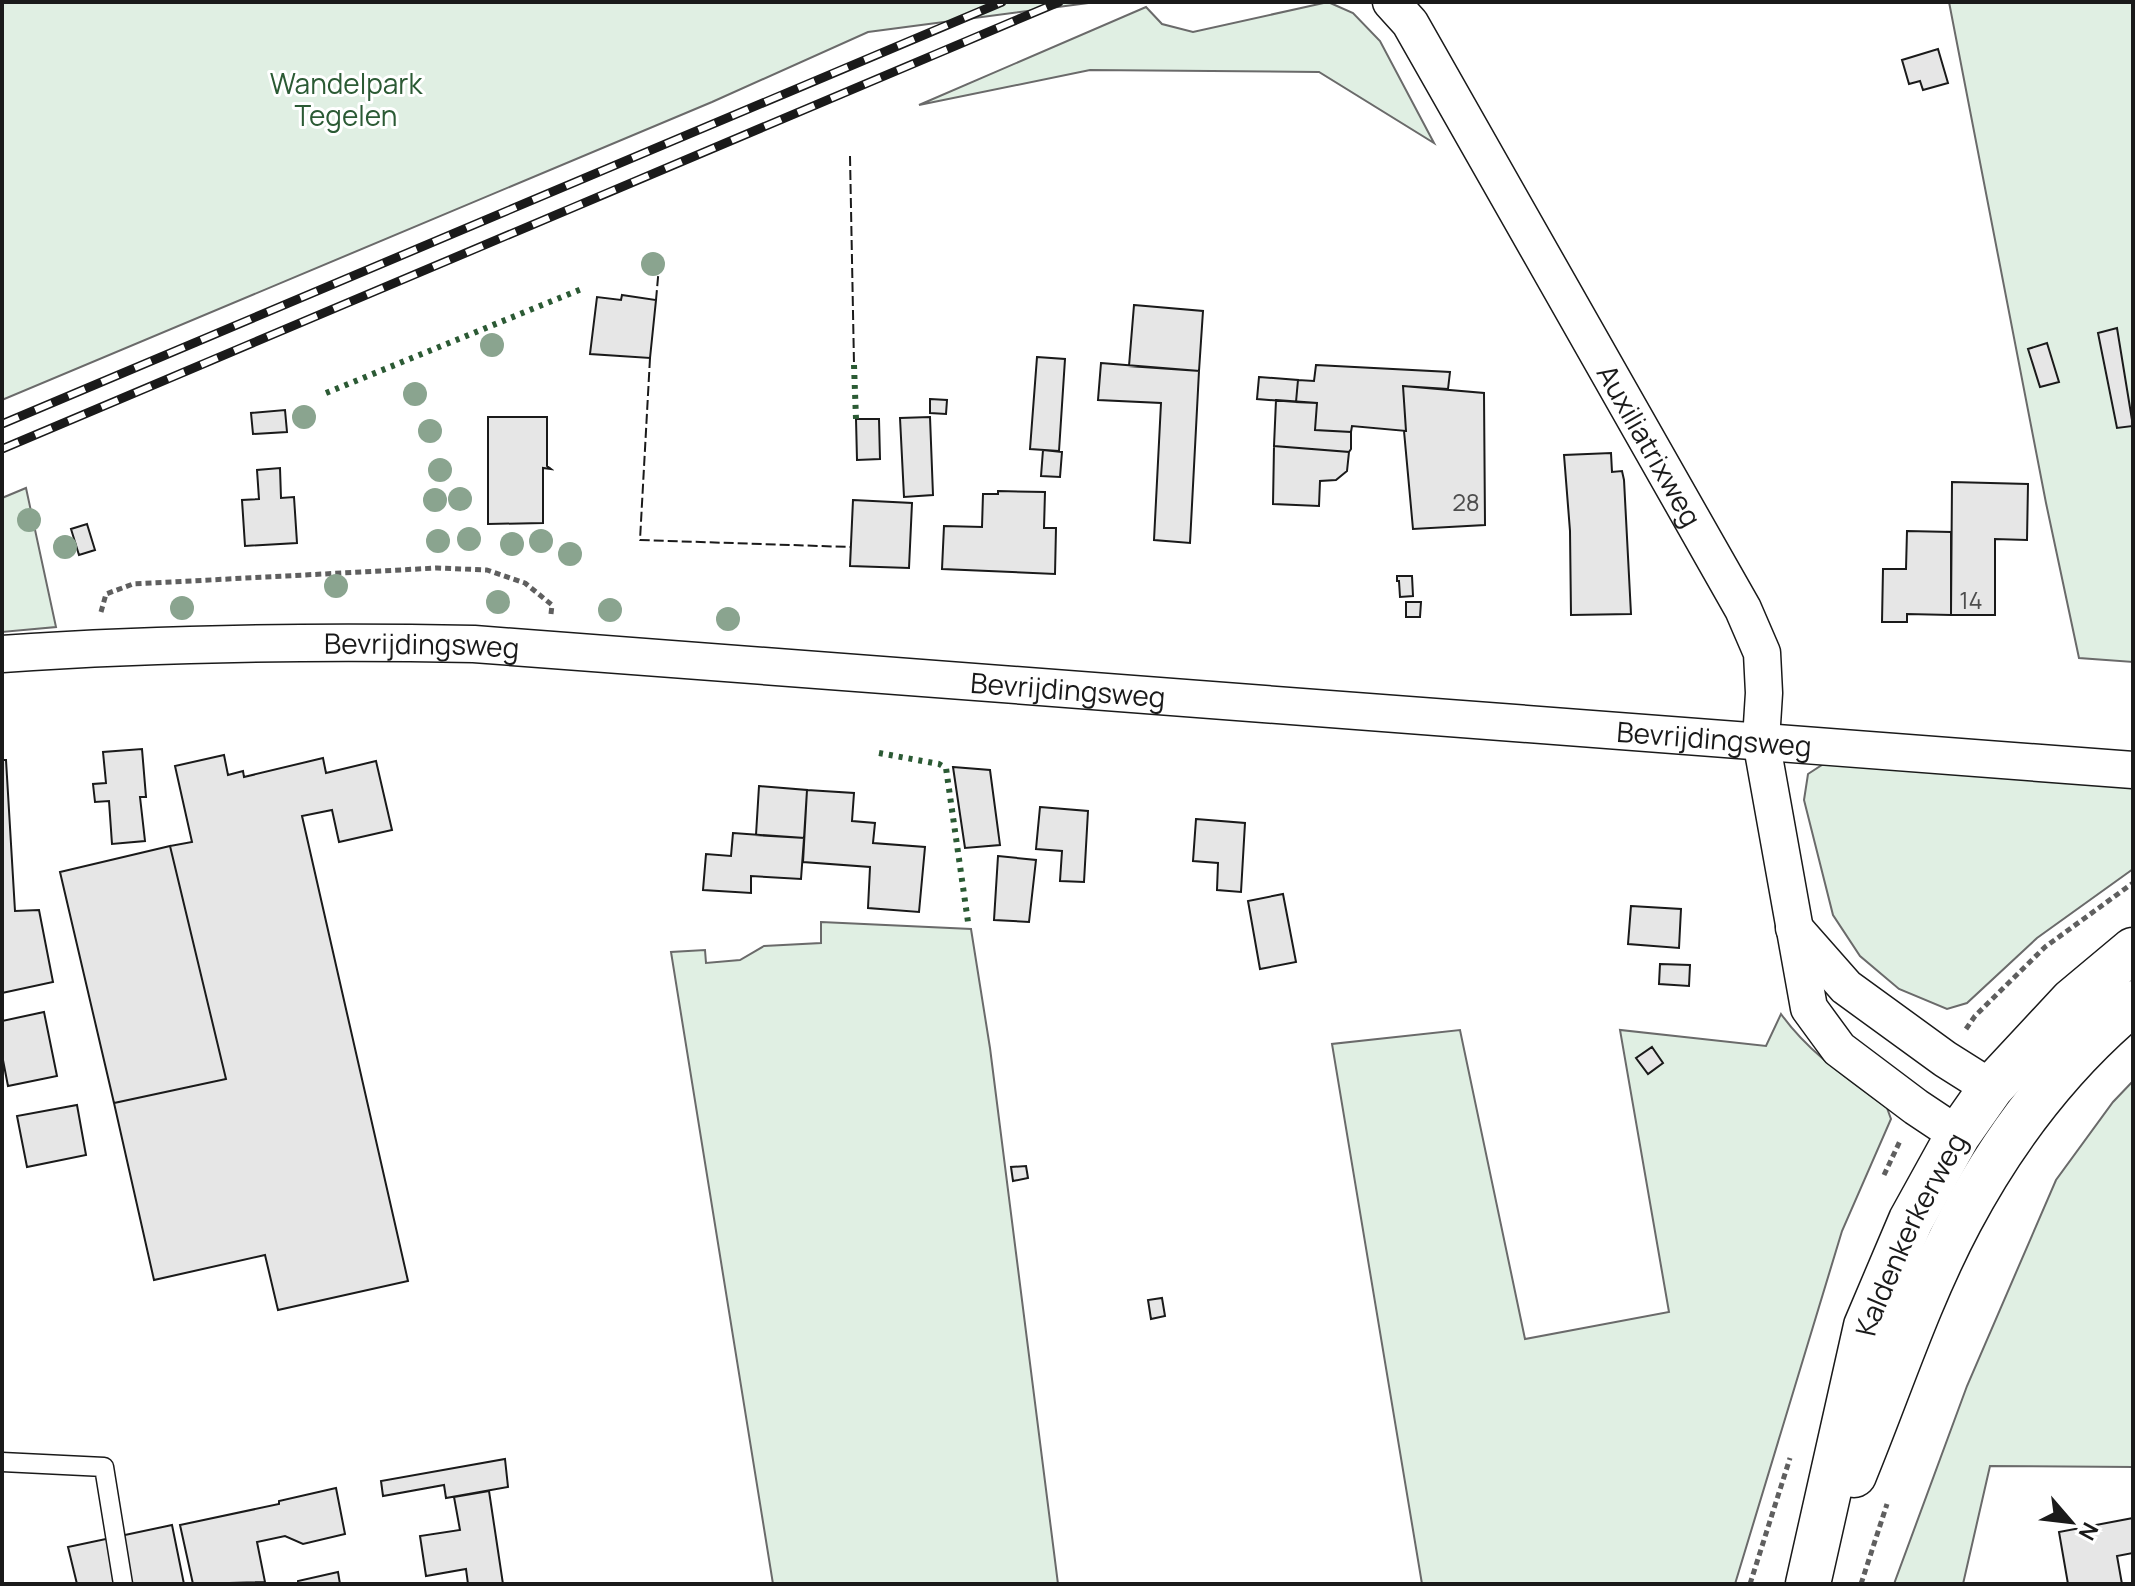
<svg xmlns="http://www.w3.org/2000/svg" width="2135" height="1586" font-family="Manrope,sans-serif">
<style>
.green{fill:#e0efe3;stroke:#6a6a6a;stroke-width:2}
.building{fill:#e6e6e6;stroke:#1a1a1a;stroke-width:2}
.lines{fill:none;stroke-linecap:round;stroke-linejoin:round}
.lane-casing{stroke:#1a1a1a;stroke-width:21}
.street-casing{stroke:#1a1a1a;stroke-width:39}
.secondary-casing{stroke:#1a1a1a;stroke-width:47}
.path{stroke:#5f5f5f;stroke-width:5;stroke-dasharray:6 4;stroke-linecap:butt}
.lane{stroke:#fff;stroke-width:18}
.street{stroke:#fff;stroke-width:36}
.secondary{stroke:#fff;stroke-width:44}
.rail-casing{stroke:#1a1a1a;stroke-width:9}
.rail{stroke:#fff;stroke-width:6;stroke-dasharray:18;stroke-linecap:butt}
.hedge{stroke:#2b5a34;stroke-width:6;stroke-dasharray:4 6;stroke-linecap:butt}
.fence{stroke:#1a1a1a;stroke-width:2;stroke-dasharray:10 4;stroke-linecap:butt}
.tree{fill:#8aa48f}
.labels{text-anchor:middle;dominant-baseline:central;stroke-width:6;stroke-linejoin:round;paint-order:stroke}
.number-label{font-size:24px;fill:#4d4d4d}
.park-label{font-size:28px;fill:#2b5a34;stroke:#fff}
.street-label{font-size:28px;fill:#1a1a1a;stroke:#fff}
</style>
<rect width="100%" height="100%" fill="#fff"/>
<path class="green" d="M2,2H1096L868,32L712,102L2,400Z
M1328,2L1353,13L1380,41L1434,143L1319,72L1090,70L919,105L1146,7L1162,24L1193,32Z
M1949,2H2133V662L2079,658L2046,503Z
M26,488L56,627L2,632V498Z
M1828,761L2133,783V869L2037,938L1967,1003L1947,1009L1899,989L1860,956L1833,915L1804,800L1808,774Z
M821,922L971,929L990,1048L1058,1584H773L671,952L705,950L706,963L740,960L764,946L821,943Z
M1781,1014C1809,1053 1848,1079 1887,1108L1891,1119L1842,1231L1735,1584H1422L1332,1044L1460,1030L1525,1339L1669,1312L1620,1030L1766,1046Z
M2133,1081V1467L1990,1466L1963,1584H1894L1967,1386L2056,1180L2113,1102Z"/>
<path class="building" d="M1938,49L1948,83L1923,90L1920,81L1909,84L1902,60Z
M622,295L656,300L650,358L590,354L597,297L621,300Z
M1134,305L1203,311L1199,371L1129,366Z
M2117,328L2133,426L2117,428L2098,333Z
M2047,343L2059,382L2040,387L2028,349Z
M1037,357L1065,359L1059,451L1030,449Z
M1101,363L1199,371L1190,543L1154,540L1161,403L1098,400Z
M1316,365L1450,372L1448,389L1403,386L1406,431L1352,426L1351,432L1315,430L1317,403L1296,402L1298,380L1314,381Z
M1259,377L1298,380L1296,402L1257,399Z
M1403,386L1484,393L1485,525L1413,529L1404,431H1406Z
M930,399L947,400L946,414L930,413Z
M1276,400L1317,403L1315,430L1351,432V449L1349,452L1274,446Z
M285,410L287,432L253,434L251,413Z
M488,417H547V466L551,469L543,468V523L488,524Z
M930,417L933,495L904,497L900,418Z
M856,419H879L880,459L857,460Z
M1274,446L1349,452L1347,471L1336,480L1320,481L1319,506L1273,504Z
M1043,450L1062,452L1060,477L1041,476Z
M1611,453L1612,472L1622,471L1624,480L1631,614L1571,615L1570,531L1564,455Z
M280,468L281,498L294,497L297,543L245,546L242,500L259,499L257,470Z
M1952,482L2028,484L2027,540L1995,539V615H1951Z
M998,491L1045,492L1044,528H1056L1055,574L942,569L944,526L982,527L983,494H998Z
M853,500L912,503L909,568L850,566Z
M87,524L95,550L79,555L71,529Z
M1907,531L1951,532V615L1907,614V622H1882L1883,569H1906Z
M1397,576H1412L1413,596L1400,597L1399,581H1397Z
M1406,602H1421L1420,617H1406Z
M142,749L146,797H140L145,841L112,844L109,801L95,802L93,784L106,783L103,752Z
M224,755L228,775L243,771L244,777L323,758L326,773L376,761L392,830L339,842L332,810L302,816L408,1281L278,1310L265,1255L154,1280L114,1103L226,1079L170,846L192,842L175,766Z
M2,760H6L15,911L39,910L53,982L2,993Z
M953,767L990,770L1000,845L965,848Z
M759,786L807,790L804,838L756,835Z
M807,790L854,793L852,821L875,823L873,843L925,847L919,912L868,908L870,867L803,862Z
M1040,807L1088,811L1084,882L1060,881L1062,851L1036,849Z
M1196,819L1245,823L1241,892L1217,890L1218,863L1193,861Z
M733,833L804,838L801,879L751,876V893L703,890L706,854L731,856Z
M170,846L226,1079L114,1103L60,872Z
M998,856L1036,860L1029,922L994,920Z
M1283,894L1296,962L1260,969L1248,901Z
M1631,906L1681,909L1679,948L1628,944Z
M1660,964L1690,965L1689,986L1659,984Z
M44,1012L57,1076L8,1086L2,1055V1021Z
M1652,1047L1663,1063L1648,1074L1636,1058Z
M77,1105L86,1155L27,1167L17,1116Z
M1026,1166L1028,1178L1013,1181L1011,1167Z
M1162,1298L1165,1316L1151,1319L1148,1300Z
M505,1459L508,1487L446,1498L444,1485L383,1496L381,1481Z
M336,1488L345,1534L303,1544L285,1536L257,1542L265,1582L193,1584L180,1525L279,1504V1501Z
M489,1491L503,1584H468L466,1569L426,1576L420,1536L460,1530L454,1497Z
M2133,1518V1553L2117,1556L2122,1584H2068L2059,1532Z
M172,1525L184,1584H77L68,1547Z
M338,1572L340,1584H298V1581Z"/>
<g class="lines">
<defs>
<path id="lane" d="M2,1462L104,1467L123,1584"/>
<g id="street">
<path id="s1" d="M1391,2L1410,23L1743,609L1762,653L1764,693L1761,740L1809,1008L1839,1049L1916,1107L1958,1135"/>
<path id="s2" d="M2,654C159,643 316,641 474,644L2133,770"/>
<path d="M1794,928L1846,987L1945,1059L1991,1088"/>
</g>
<g id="secondary">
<path d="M1854,1475C1889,1390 1917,1302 1960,1221C2004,1138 2061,1063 2133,1003"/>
<path id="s3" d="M1808,1584L1866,1326L1911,1220L1958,1135L1991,1088L2072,1001L2133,950"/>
</g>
</defs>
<use href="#lane" class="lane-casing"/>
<use href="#street" class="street-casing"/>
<use href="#secondary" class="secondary-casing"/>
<path class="path" d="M101,612L106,594L133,584L437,568L487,570L525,583L552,605L551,614
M1966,1029L1975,1016L2045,947L2133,883
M1884,1175L1900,1141
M1750,1584L1790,1458
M1861,1584L1887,1504"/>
<use href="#lane" class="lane"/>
<use href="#street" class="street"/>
<use href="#secondary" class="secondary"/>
<defs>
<path id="rail" d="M2,424L1002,2
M2,449L1059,2"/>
</defs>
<use href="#rail" class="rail-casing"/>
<use href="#rail" class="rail"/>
<path class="hedge" d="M854,365L856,419
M326,393L584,288
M879,753L939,764L946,768L968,922"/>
<path class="fence" d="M850,156L854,364
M656,300L660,255
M650,358L640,540L850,547"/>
</g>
<g class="tree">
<circle cx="653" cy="264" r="12"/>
<circle cx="492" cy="345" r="12"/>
<circle cx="415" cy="394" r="12"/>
<circle cx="304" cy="417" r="12"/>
<circle cx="430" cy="431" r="12"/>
<circle cx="440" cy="470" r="12"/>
<circle cx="460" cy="499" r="12"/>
<circle cx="435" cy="500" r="12"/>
<circle cx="29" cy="520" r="12"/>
<circle cx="469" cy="539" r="12"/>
<circle cx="438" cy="541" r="12"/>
<circle cx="541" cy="541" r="12"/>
<circle cx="512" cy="544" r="12"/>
<circle cx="65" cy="547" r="12"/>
<circle cx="570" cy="554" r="12"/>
<circle cx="336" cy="586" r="12"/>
<circle cx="498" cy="602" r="12"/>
<circle cx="182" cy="608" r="12"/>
<circle cx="610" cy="610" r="12"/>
<circle cx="728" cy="619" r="12"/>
</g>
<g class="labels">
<g class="number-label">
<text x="1466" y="501">28</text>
<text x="1971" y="599">14</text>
</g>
<g class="park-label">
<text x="346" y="83">Wandelpark<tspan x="346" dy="32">Tegelen</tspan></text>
</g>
<g class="street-label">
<text stroke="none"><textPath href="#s1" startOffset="514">Auxiliatrixweg</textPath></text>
<text stroke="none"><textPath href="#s2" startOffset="420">Bevrijdingsweg</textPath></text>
<text stroke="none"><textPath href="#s2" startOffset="1068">Bevrijdingsweg</textPath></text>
<text stroke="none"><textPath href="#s2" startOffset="1716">Bevrijdingsweg</textPath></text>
<text stroke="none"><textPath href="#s3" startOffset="366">Kaldenkerkerweg</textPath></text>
</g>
</g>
<rect width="2135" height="1586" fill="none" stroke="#1a1a1a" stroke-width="8"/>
<g transform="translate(2071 1522) rotate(118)" stroke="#ffffff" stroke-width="6" paint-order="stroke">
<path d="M0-6L14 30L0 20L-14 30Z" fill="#1a1a1a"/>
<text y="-12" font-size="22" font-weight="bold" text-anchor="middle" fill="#1a1a1a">N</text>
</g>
</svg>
